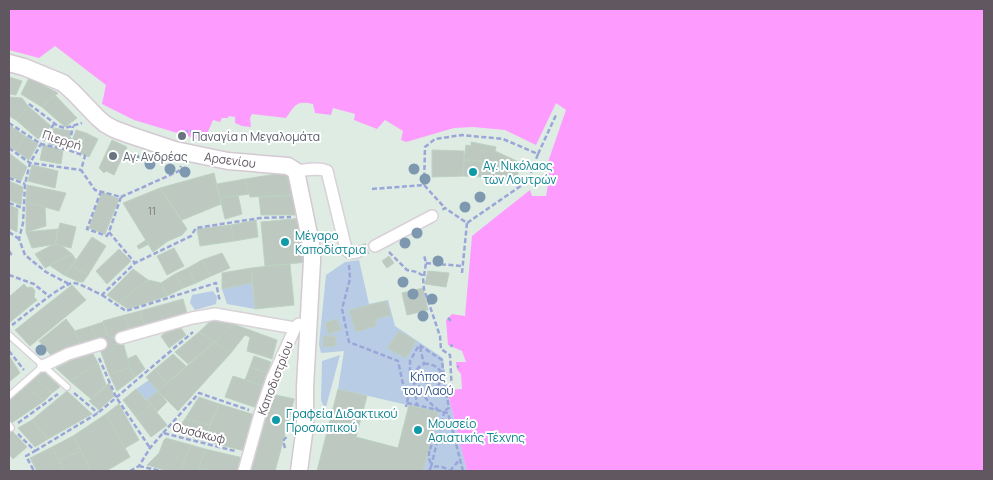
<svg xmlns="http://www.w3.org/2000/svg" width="993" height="480" font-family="Manrope,sans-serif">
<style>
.green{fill:#b8cce6}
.water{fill:#fe9bff}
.building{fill:#bdc9c0;stroke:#bcd1c1}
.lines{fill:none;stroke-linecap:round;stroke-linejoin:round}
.street-tunnel{stroke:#bfc7c2;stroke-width:11;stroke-dasharray:11 5.5;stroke-linecap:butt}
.lane-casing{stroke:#d9d1d8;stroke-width:8}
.street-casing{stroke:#d9d1d8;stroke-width:14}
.secondary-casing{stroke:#d4c9d2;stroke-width:19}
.path{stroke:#9ba6d8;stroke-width:2.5;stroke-dasharray:5 2.5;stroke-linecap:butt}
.lane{stroke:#fff;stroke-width:5.5}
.street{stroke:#fff;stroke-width:11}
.secondary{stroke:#fff;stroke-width:16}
.tree{fill:#7e98b0}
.worship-dot{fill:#6b7280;stroke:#fff;stroke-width:2}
.culture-dot{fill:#0f9aa8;stroke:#fff;stroke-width:2}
.labels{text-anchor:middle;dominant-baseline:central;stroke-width:4;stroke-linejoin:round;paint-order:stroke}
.number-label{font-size:10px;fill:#787478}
.worship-label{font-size:12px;fill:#5b616d;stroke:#fff;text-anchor:start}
.street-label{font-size:12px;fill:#615760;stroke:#fff}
.culture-label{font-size:12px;fill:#0d838f;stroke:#fff;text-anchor:start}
.park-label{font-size:12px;fill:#305387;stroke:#fff}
</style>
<rect width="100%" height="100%" fill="#deece3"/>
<path class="green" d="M359,260L369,304L388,300L395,326L443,358L447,390L467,471H423L438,412L338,389L344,351L321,353L319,344L326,275L345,262Z
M252,283L255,309L227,304L222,289Z
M213,291L217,297L216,304L195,310L190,303L192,295Z
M340,355L326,407L323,405L321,400L322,361Z
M149,380L158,391L147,400L136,389Z"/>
<path class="water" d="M9,9H984V471H467L447,390L462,389L461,374L457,369L456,362H466L462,351L448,345L446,320L452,314L465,316L472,236L530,190L532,196H546L549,179L548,162L566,110L556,103L536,145L505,130L473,127L454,128L406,142L401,140L403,131L385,120L377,129L354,120L355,114L333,108L331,115L315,113L313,104C296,100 295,105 286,118L252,114L250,118L251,127L242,126L235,123V117L229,116L228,118H222L220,122L213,120L204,141L134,120L102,104L106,85L55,46L39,58L9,50Z"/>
<path class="building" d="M9,77L22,81L16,95L9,94Z
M29,78L58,93L42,107L21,94Z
M55,95L77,118L65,127L42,107Z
M9,97L22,98L28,106L16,120L9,116Z
M28,106L51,126L38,139L16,120Z
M9,125L25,136L16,151L9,146Z
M54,128L71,131L68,147L49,144Z
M76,130L86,133L78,152L69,149Z
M86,133L98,139L89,157L78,152Z
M25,136L38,144L29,160L16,151Z
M112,140L127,147L114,175L106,171L104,173L99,168Z
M471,142L496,147L495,151L519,162L517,181L482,177V161L464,160L466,145L471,146Z
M43,145L63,150L61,164L40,160Z
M432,150L464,151L463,176L432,177Z
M9,153L27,167L21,181L9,176Z
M464,160L482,161V177L463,176Z
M32,165L58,171L55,188L28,181Z
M289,172L300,195L250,197L245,179Z
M214,173L221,204L182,220L160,188Z
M245,179L249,194L220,198L217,184Z
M9,181L23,187L21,205L9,200Z
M27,185L66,193L59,211L26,202Z
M160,188L187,229L182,235L168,241L153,252L123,203Z
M102,192L119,199L105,234L89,228Z
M238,195L242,214L225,219L220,198Z
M300,195L303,215H261L259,197Z
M26,202L45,207L46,226L26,232Z
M9,205L18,209L17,232L9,228Z
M304,218L308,262L265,266L261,222Z
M256,220L258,237L234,241L231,225Z
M60,223L76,227L71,248L55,244Z
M231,225L234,241L200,246L197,229Z
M58,229L55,244L32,248L26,232Z
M92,237L106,246L88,275L72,266Z
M146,240L149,244L139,249L137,246Z
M54,244L62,246L72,254L45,268L35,254Z
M174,248L184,266L167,275L157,256Z
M119,249L131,261L107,284L96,271Z
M222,253L230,268L211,276L202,260Z
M72,254L76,260L64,275L49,265Z
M389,256L394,263L387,268L382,261Z
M202,260L211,276L196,283L188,268Z
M290,264L294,305L255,309L251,268Z
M72,266L88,275L83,282H79L64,275Z
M188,268L196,283L183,288L175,274Z
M251,268L252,283L222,289V273Z
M133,269L148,280L119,303L107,295Z
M428,271L449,273L446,287L425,284Z
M175,274L183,288L167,296L161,283Z
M148,280L161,283L167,296L128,309L119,303Z
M24,284L27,288L30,287L33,288L35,291L34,297L37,300L9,323V297Z
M72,285L86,300L30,346L15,330Z
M423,288L428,310L407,315L402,293Z
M183,299L188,317L145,329L140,311Z
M386,301L391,315L376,319V326L356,332L349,310Z
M140,311L145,329L130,333L125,315Z
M125,315L130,333L108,338L103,321Z
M217,315L233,324L215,342L199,332Z
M66,319L75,331L81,348L54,359L39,341Z
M337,319L341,330L328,334L325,323Z
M103,322L108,338L97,341L91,326Z
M178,324L186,335L169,348L161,336Z
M233,324L277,340L272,359L247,351L250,337L245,335L230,354L215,342Z
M91,326L97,341L81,348L75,331Z
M399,331L416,341L406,358L387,348Z
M199,332L215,342L188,364L175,352Z
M121,336L123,342L110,346L108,338Z
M323,336H336V346L323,347Z
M123,342L130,368L109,374L100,349Z
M215,342L230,354L178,411L158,391Z
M91,350L98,363L70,381L56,368Z
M173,354L186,366L167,383L155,369Z
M136,355L145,369L134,378L127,359Z
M254,356L271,362L267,373L250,367Z
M10,357L20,373L9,382V358Z
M98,363L106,385L91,399L70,381Z
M250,367L267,373L264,386L245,380Z
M130,368L134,378L117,391L109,374Z
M155,369L167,383L158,391L146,377Z
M43,371L60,387L52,393L35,378Z
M233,376L264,386L257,408L225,397Z
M35,378L52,393L44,401L26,386Z
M109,383L114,396L99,410L89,401Z
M26,386L44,401L10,424L9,423V401Z
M136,389L151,405L136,417L123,400Z
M338,389L367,396L356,437L398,448L409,405L438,412L423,471H317Z
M67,391L92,414L48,439L32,420Z
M158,391L167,402L157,412L147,400Z
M270,394L294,399L275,471H248Z
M270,394L294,399L275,471H248Z
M199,397L219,404L210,425L185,419Z
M119,404L139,440L125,448L106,414Z
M219,404L255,415L245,451L204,441Z
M151,405L167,425L151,437L136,417Z
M106,414L130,457L106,471H91L73,436Z
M185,419L210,425L204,441L175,432Z
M32,420L48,439L35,447L18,428Z
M12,431L27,447L13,459L9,454V433Z
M73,436L81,451L59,460L52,447Z
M166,438L191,445L180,471H168L147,465L159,453L164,440Z
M191,445L205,449L199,468L213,471H180Z
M52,447L65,471H37L30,458Z
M205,449L243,458L239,471H213L199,468Z
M81,451L91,471H65L59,460Z"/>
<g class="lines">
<path class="street-tunnel" d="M357,252L375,246
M101,344L121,338"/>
<defs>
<path id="lane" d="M9,335L67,387
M9,396L43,366
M9,425L11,428"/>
<path id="street" d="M296,171C306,170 318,167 327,171L346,249C349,254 352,253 357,252
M375,246L432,216
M121,338L192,318L215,314L295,328
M43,366L68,354L101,344
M244,471L260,414L272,379L295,328L299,324"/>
<path id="secondary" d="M9,63L24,67L63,83L73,92L98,118L105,124L114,129L130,135L175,150L228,161L288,166L296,171L312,249V261L305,387V426L299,471"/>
</defs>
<use href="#lane" class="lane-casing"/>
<use href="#street" class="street-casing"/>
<use href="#secondary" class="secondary-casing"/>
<path class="path" d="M29,104L58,126L65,128L82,123
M9,123L41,144L68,150L85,156L81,170L95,190L121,197L109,232
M54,124L41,144L30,163L25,184L23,223L19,239L25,255L46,272L69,284
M183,133L188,131L212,135
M9,148L30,163L81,170
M68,150L73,126
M538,154L556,115
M9,178L25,184
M424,185L425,147L435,139L462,135L503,139L538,154L528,181L467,223L445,208L442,210
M372,189L424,185L445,208
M101,191L87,229L107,236L109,232
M121,197L179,171L181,166
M9,203L23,208
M9,232L19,239
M109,232L135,263
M9,251L11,254L9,256
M389,252L407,270L417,272L422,275L423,278L424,289L440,336L441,349L450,355L452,393
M426,263L462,266
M349,265L350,279L342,309L349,342L398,361L405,393H409L406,407
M462,273L467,223
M9,275L34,284L50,297
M424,276L426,263L424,255
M102,295L126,311L216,283L220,302
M448,318L451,321
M12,325C22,318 63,283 73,283C81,283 94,292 102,295L135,263L191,236L196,228L260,218L291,217
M420,347L424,364
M451,347L452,344
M9,351L24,370
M99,358L116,397L150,448
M424,364C433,363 439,368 443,375C434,409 397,377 424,364Z
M457,366L459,367
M424,390L423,394L428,401L438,410
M74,393L98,413
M407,403L417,405
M441,411L417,405L413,374L410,373V361L419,345L442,360L444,381L449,408L442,412
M443,412L448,413L463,471
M18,423L58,394
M163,433L199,393L249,410
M18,434L35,451L26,456L34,471
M285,448L283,441L287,436
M35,451L98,413L193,332
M431,463L429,459V449H430L432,444L437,442
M139,466L161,471
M431,467L444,413
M130,471L139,466L150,448L163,433L235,451
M429,471L431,467C438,466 444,466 449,471
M450,471L460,459"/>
<use href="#lane" class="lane"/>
<use href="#street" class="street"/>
<use href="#secondary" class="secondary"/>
</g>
<g class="tree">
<circle cx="134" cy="158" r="5.5"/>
<circle cx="150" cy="164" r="5.5"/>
<circle cx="170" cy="169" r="5.5"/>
<circle cx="414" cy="169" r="5.5"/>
<circle cx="185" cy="172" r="5.5"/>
<circle cx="425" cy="179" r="5.5"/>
<circle cx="480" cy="197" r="5.5"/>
<circle cx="465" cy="207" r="5.5"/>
<circle cx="417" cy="233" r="5.5"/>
<circle cx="405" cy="243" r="5.5"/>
<circle cx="438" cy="261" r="5.5"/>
<circle cx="403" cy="282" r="5.5"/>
<circle cx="413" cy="294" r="5.5"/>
<circle cx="432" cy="299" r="5.5"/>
<circle cx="423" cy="316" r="5.5"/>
<circle cx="41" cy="350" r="5.5"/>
<circle cx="427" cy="378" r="5.5"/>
</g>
<g class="worship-dot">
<circle cx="182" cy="136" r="5"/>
<circle cx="113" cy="156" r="5"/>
</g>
<g class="culture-dot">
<circle cx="473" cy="172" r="5"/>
<circle cx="285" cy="242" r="5"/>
<circle cx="276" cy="420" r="5"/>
<circle cx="418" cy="430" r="5"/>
</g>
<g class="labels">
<g class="number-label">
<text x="152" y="211">11</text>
</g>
<g class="worship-label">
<text x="192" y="136">Παναγία η Μεγαλομάτα</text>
<text x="123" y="156">Αγ. Ανδρέας</text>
</g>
<g class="street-label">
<text transform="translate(62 140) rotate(18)">Πιερρή</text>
<text transform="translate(230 160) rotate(8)">Αρσενίου</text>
<text transform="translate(275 378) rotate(-69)">Καποδιστρίου</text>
<text transform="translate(199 433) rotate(14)">Ουσάκωφ</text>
</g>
<g class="culture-label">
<text x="483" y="165">Αγ. Νικόλαος<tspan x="483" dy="14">των Λουτρών</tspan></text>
<text x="295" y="235">Μέγαρο<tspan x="295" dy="14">Καποδίστρια</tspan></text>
<text x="286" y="413">Γραφεία Διδακτικού<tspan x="286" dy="14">Προσωπικού</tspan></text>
<text x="428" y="423">Μουσείο<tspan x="428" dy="14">Ασιατικής Τέχνης</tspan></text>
</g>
<g class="park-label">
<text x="428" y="376">Κήπος<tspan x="428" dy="14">του Λαού</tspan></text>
</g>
</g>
<rect width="993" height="480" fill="none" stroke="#615760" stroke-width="20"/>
</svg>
